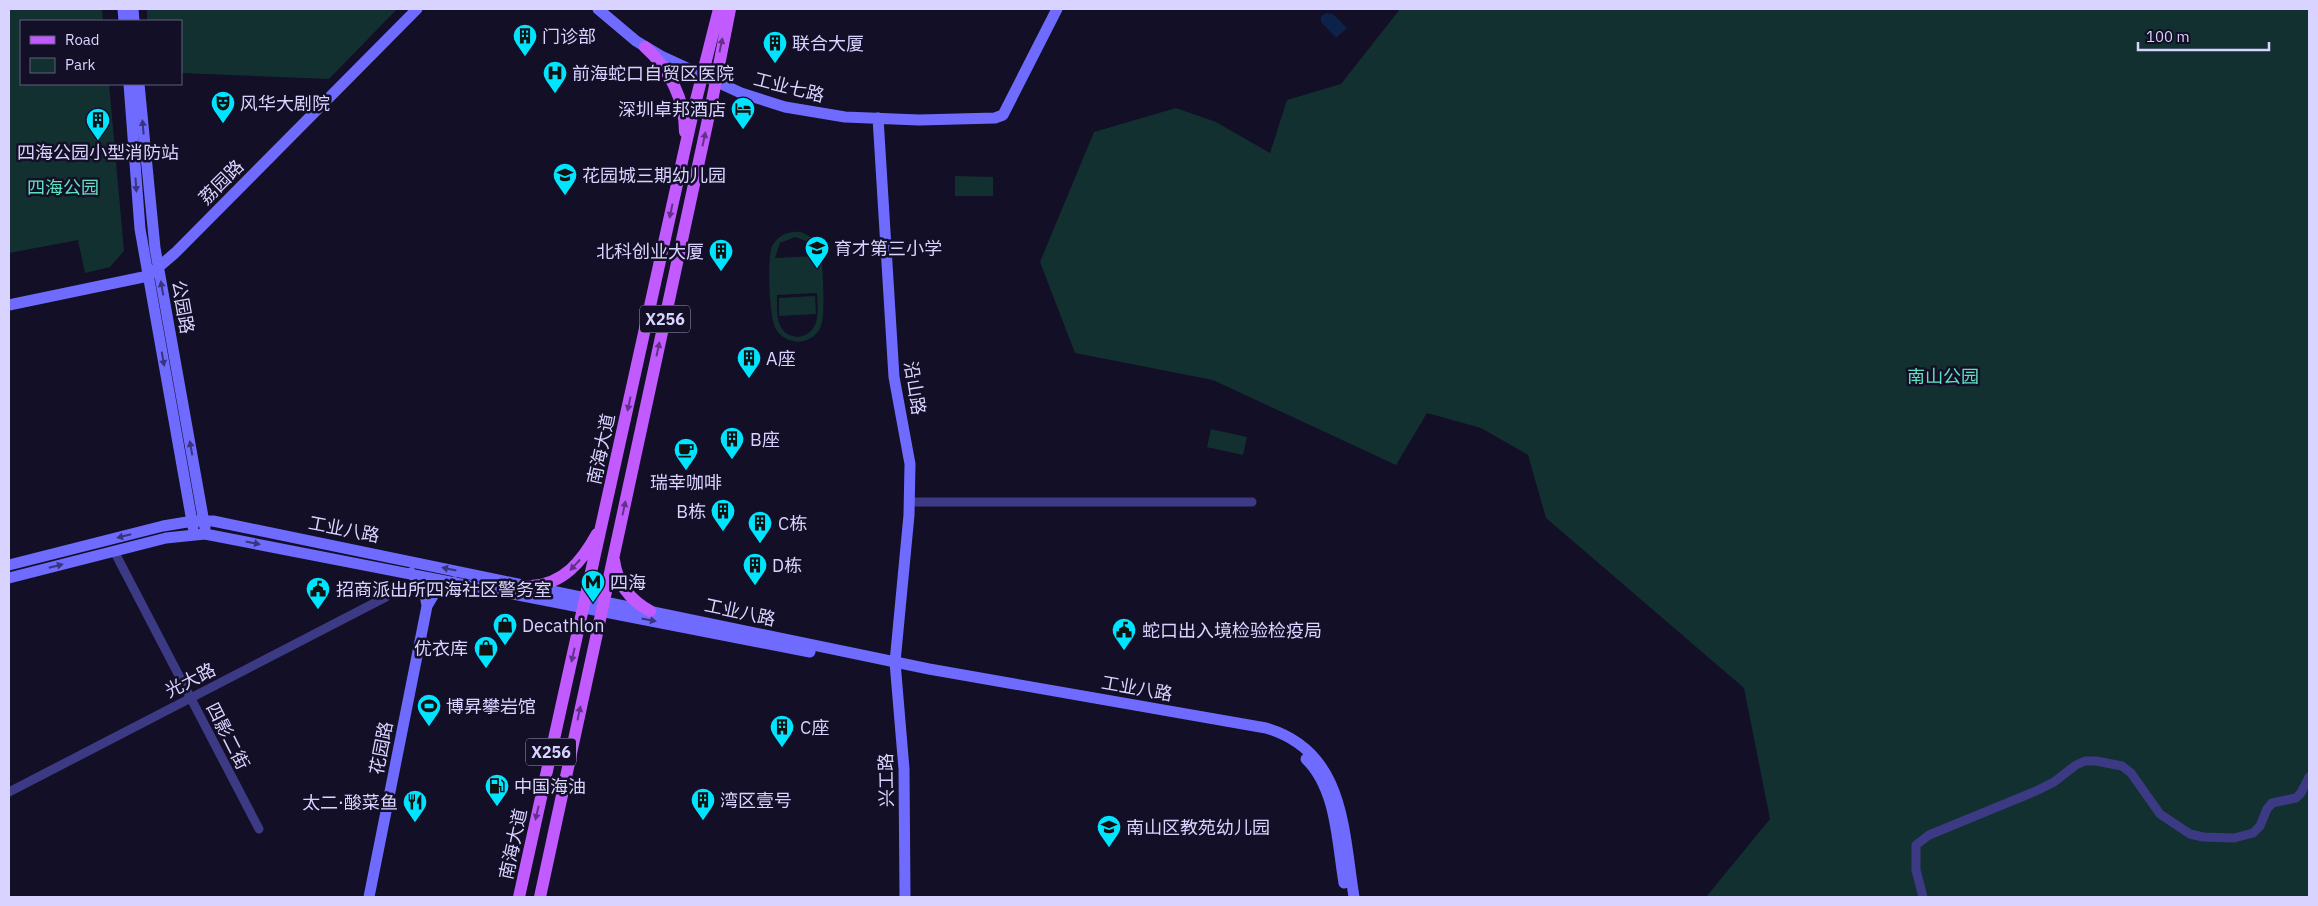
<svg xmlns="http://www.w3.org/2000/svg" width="2318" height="906" font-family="'IBM Plex Sans','Noto Sans SC',sans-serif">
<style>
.green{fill:#12302f;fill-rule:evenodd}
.water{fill:#0c2248}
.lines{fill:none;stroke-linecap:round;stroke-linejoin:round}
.street{stroke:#3d3a85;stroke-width:9}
.secondary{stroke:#6f6bff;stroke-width:11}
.primary{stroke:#c25bff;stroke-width:12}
.oneway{fill:#623188}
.oneway2{fill:#38347d}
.labels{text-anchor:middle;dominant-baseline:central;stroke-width:5;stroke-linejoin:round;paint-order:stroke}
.shield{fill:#130f26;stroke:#9e99be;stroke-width:1}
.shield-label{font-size:16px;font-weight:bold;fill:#d9d4ff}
.poi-label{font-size:18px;fill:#d9d4ff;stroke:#130f26;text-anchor:start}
.street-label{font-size:18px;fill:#d9d4ff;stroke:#130f26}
.park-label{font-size:18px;fill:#5fe0c0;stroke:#130f26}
</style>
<rect width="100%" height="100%" fill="#130f26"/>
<path class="green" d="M9,9H102L103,21H21V84H109L124,251L110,267L85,273L78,240L9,253Z
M147,9H397L329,79L181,73V21H147Z
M1400,9H2309V897H1706L1770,819L1744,688L1546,518L1528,455L1481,428L1427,413L1396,465L1213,380L1075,353L1040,262L1094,132L1176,108L1216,122L1270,153L1287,100L1341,84Z
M955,176L993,177V196H955Z
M801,232C809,236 817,240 820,250C823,261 825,311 822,322C821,327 819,331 815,335C809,340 801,343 794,341C786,340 780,336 776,329C769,318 767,257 772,246C778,235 789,231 801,232ZM795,237L809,242L815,256L775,258L780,243ZM817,293C818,311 821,333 798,337C775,335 777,313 777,295Z
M815,296L816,314L779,316V298Z
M1211,429L1247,437L1243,455L1207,447Z"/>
<path class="water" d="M1326,13L1333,14L1347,28L1336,38L1321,22V16Z"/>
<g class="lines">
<path class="street" d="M909,502H1252
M114,551L259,829
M9,792L386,597
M1923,897L1916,870V845L1929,835L2036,791L2054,782L2076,765L2085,761H2096L2122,766L2131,773L2160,814L2190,834L2203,837L2234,838L2253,833L2260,826L2267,809L2272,803L2296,798L2301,793L2309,777"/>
<path class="secondary" d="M123,9L124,21
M133,9L134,21
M598,9L636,41L661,56L741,93L785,107L845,117L919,120L995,118L1003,115L1057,9
M129,84L140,229L193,527
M139,84L155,248L205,528
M878,118L894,377L910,464L909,515L895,662L904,769L905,897
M9,305L148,276L175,253L417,9
M9,565L163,526L193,521H213L929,669L1266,728C1345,751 1343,829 1354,897
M411,573L424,588L427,606
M9,578L166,538L205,534L810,652
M1306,759C1337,789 1337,843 1344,883
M369,897L427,606L437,589L454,582"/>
<path class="primary" d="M645,47C669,68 685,100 685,132
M614,560C617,583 630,600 650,611
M531,586C564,584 582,561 597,534
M519,897L693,112L719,9
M540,897L712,101L730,9"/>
</g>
<defs><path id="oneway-solid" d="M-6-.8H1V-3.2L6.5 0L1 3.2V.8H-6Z" transform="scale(1.25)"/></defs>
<g class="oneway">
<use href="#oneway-solid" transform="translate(721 45) rotate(-78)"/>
<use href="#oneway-solid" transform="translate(704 139) rotate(-78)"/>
<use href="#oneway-solid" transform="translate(671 211) rotate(102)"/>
<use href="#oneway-solid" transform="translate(658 349) rotate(-78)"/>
<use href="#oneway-solid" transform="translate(629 404) rotate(102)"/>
<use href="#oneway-solid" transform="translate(624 508) rotate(-78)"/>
<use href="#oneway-solid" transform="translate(575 565) rotate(133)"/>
<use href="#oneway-solid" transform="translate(573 655) rotate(103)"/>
<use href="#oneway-solid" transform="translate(579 713) rotate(-78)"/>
<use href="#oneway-solid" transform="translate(537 813) rotate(103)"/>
</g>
<g class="oneway2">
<use href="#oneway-solid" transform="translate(143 127) rotate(-95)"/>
<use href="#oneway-solid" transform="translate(136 185) rotate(86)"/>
<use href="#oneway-solid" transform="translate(162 288) rotate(-100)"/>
<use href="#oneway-solid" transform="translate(163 359) rotate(80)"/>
<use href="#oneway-solid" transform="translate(191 448) rotate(-100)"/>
<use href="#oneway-solid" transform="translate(124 536) rotate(166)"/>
<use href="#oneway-solid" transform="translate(253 543) rotate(11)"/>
<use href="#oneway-solid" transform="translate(56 566) rotate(-14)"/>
<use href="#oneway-solid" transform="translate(449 569) rotate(-168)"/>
<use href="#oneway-solid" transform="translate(649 620) rotate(11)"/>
</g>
<defs>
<symbol id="building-pin" viewBox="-11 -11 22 30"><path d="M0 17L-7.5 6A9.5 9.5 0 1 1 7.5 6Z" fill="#00e5ff" stroke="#130f26"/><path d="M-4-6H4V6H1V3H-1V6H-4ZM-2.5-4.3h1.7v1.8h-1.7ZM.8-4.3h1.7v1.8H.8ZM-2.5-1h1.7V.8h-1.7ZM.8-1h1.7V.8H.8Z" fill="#111"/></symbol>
<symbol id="hospital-pin" viewBox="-11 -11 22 30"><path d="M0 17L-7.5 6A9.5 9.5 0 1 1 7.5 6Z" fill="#00e5ff" stroke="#130f26"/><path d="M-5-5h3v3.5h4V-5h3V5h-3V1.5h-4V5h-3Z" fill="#111"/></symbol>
<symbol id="theatre-pin" viewBox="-11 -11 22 30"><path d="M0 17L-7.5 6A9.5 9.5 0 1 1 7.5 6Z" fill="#00e5ff" stroke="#130f26"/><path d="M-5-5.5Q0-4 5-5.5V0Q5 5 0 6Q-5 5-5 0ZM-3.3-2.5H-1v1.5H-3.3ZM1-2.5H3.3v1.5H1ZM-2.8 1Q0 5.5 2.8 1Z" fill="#111"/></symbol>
<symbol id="hotel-pin" viewBox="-11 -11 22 30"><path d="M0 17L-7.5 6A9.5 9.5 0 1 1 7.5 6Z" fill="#00e5ff" stroke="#130f26"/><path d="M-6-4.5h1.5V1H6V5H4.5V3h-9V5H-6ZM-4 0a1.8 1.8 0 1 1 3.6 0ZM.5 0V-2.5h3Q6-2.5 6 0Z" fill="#111"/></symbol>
<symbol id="school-pin" viewBox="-11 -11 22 30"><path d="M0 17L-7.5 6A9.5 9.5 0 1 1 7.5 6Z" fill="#00e5ff" stroke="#130f26"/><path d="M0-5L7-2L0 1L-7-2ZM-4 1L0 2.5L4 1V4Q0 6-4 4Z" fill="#111"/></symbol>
<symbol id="cafe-pin" viewBox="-11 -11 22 30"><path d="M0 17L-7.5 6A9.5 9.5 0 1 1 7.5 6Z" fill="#00e5ff" stroke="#130f26"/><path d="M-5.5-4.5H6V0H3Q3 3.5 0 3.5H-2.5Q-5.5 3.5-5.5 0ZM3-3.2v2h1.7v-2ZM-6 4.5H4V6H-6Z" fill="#111"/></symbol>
<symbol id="metro-pin" viewBox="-11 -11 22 30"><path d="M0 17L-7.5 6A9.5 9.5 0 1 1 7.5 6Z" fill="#00e5ff" stroke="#130f26"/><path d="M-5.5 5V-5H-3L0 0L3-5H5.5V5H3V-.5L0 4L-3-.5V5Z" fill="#111"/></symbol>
<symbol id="civic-pin" viewBox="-11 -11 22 30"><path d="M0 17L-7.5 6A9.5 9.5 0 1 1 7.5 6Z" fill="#00e5ff" stroke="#130f26"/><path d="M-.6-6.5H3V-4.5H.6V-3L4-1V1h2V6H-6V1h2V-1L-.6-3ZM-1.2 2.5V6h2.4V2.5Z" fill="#111"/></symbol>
<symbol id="shop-pin" viewBox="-11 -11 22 30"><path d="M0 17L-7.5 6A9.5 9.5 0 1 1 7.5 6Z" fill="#00e5ff" stroke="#130f26"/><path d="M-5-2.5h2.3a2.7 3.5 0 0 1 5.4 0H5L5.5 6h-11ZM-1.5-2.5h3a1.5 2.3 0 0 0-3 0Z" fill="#111"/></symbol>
<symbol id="stadium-pin" viewBox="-11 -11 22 30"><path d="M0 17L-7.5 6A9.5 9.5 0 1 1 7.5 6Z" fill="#00e5ff" stroke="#130f26"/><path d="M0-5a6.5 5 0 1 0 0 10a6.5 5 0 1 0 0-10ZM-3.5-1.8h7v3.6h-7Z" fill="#111"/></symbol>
<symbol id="fuel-pin" viewBox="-11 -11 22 30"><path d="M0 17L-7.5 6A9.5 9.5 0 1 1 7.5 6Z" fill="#00e5ff" stroke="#130f26"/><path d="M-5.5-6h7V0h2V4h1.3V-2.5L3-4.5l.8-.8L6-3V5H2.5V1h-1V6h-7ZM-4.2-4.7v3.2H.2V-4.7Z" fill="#111"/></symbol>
<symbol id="restaurant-pin" viewBox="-11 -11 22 30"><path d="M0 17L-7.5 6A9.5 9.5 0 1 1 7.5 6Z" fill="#00e5ff" stroke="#130f26"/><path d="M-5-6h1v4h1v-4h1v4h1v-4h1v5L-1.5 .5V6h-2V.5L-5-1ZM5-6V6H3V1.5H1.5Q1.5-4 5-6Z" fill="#111"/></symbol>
</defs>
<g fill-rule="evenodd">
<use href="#building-pin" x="511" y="22" width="28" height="38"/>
<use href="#building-pin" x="761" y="29" width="28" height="38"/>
<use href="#hospital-pin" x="541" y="59" width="28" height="38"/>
<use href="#theatre-pin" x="209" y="89" width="28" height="38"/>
<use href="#hotel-pin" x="729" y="95" width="28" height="38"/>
<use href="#building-pin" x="84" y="106" width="28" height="38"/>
<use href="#school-pin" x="551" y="161" width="28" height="38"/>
<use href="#school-pin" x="803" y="234" width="28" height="38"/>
<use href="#building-pin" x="707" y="237" width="28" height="38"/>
<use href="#building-pin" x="735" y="344" width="28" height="38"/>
<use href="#building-pin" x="718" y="425" width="28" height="38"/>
<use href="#cafe-pin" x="672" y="436" width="28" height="38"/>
<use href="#building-pin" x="709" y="497" width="28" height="38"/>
<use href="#building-pin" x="746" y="509" width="28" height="38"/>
<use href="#building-pin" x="741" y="551" width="28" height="38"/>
<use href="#metro-pin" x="579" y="568" width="28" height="38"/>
<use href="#civic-pin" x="304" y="575" width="28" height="38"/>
<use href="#shop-pin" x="491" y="611" width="28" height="38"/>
<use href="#civic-pin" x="1110" y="616" width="28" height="38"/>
<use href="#shop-pin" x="472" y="634" width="28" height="38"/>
<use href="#stadium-pin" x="415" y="692" width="28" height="38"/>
<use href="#building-pin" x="768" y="713" width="28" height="38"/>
<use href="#fuel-pin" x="483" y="772" width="28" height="38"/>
<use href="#building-pin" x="689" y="786" width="28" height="38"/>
<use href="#restaurant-pin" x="401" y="788" width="28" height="38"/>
<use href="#school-pin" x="1095" y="813" width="28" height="38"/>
</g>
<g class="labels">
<g class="shield">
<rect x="640" y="305.5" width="50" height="27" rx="4"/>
<rect x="526" y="738.5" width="50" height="27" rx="4"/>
</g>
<g class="shield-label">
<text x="665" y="319">X256</text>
<text x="551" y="752">X256</text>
</g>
<g class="poi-label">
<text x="542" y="36">门诊部</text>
<text x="792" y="43">联合大厦</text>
<text x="572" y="73">前海蛇口自贸区医院</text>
<text x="240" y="103">风华大剧院</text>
<text x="726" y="109" text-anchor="end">深圳卓邦酒店</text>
<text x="98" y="152" text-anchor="middle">四海公园小型消防站</text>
<text x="582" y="175">花园城三期幼儿园</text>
<text x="834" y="248">育才第三小学</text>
<text x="704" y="251" text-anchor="end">北科创业大厦</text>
<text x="766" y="358">A座</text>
<text x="750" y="439">B座</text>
<text x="686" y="482" text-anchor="middle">瑞幸咖啡</text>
<text x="706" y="511" text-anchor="end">B栋</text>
<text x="778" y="523">C栋</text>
<text x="772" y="565">D栋</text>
<text x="610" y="582">四海</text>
<text x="336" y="589">招商派出所四海社区警务室</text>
<text x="522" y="625">Decathlon</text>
<text x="1142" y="630">蛇口出入境检验检疫局</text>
<text x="468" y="648" text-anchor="end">优衣库</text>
<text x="446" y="706">博昇攀岩馆</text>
<text x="800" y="727">C座</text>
<text x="514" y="786">中国海油</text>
<text x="720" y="800">湾区壹号</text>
<text x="398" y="802" text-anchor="end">太二·酸菜鱼</text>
<text x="1126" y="827">南山区教苑幼儿园</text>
</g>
<g class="street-label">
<text transform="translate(789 87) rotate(14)">工业七路</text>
<text transform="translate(221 182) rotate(-45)">荔园路</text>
<text transform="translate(183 307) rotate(80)">公园路</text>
<text transform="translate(915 388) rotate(81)">沿山路</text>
<text transform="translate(601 449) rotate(-78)">南海大道</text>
<text transform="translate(344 529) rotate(11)">工业八路</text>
<text transform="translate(740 612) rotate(12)">工业八路</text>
<text transform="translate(190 680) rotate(-27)">光大路</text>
<text transform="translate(1137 688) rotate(10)">工业八路</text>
<text transform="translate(228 736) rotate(63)">四影二街</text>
<text transform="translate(381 748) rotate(-79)">花园路</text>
<text transform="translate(886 780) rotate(-91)">兴工路</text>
<text transform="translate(513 844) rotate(-78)">南海大道</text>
</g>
<g class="park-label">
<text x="63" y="187">四海公园</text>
<text x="1943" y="376">南山公园</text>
</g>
</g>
<rect width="2318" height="906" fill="none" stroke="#d9d4ff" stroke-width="20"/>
<rect x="20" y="20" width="162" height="65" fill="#130f26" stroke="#625e7d"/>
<rect x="30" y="36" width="25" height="8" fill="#c25bff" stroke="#625e7d"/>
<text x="65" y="45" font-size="15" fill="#d9d4ff">Road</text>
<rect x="30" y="58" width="25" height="15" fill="#12302f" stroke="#625e7d"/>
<text x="65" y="70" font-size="15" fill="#d9d4ff">Park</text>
<path d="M2138 42v8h131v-8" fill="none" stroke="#d9d4ff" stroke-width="2.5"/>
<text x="2146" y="42" font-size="15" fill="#d9d4ff" stroke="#130f26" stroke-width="4" paint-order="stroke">100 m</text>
</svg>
